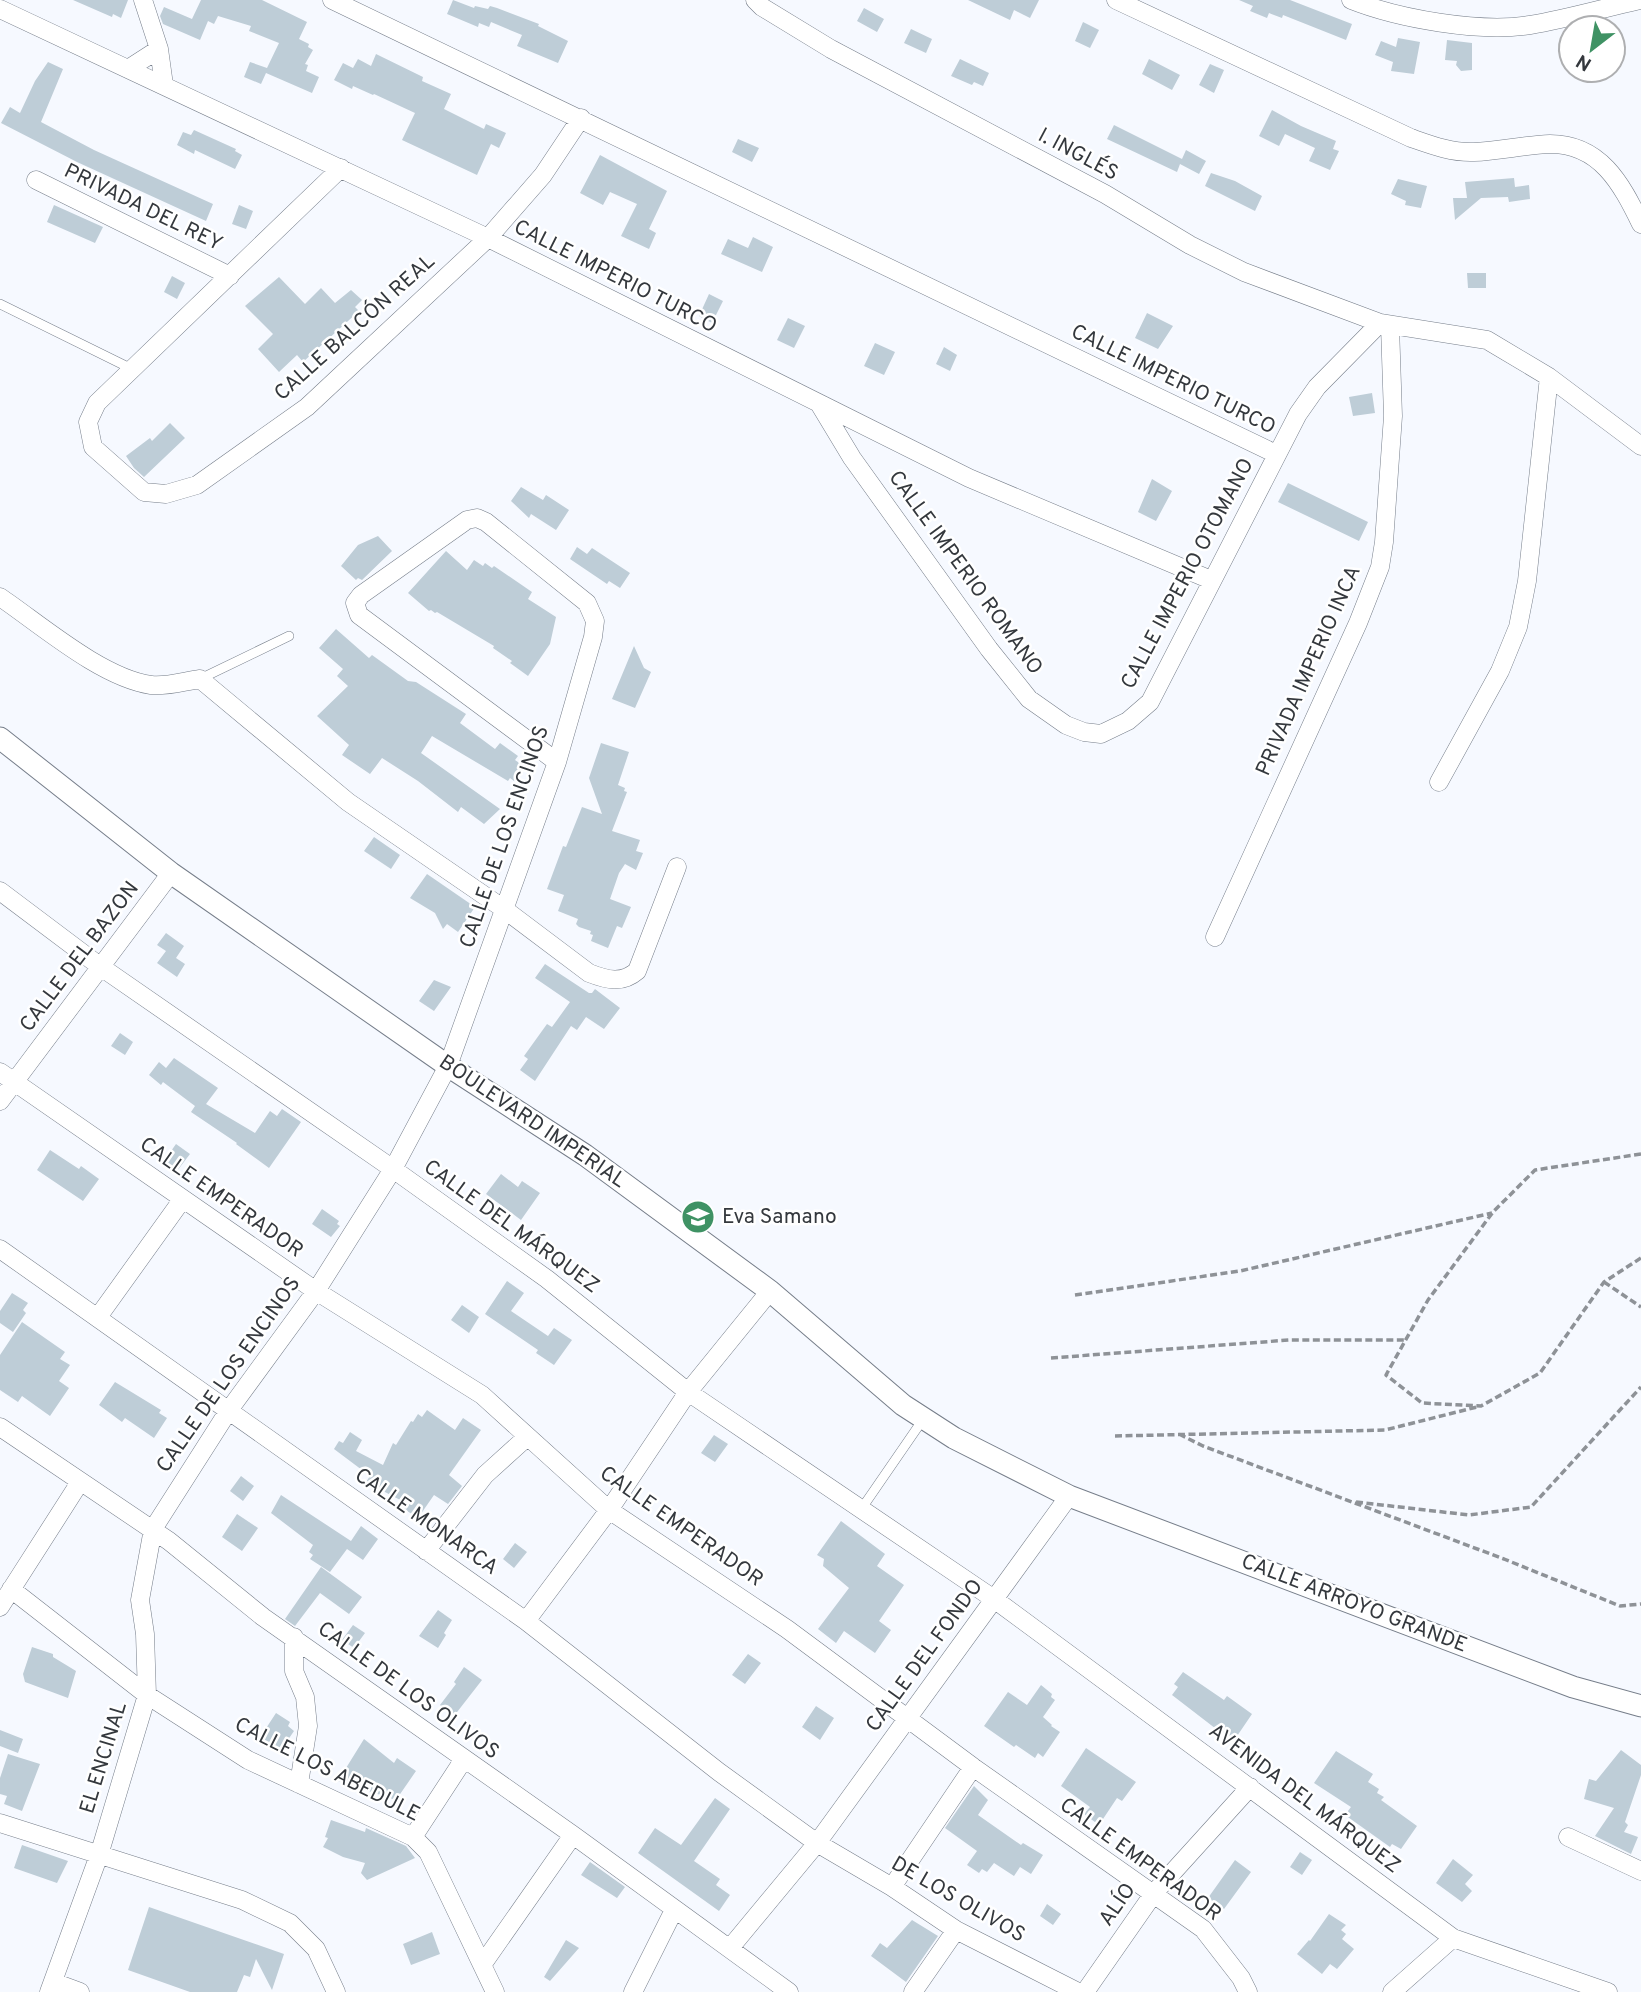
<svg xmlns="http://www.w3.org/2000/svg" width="1641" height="1992" font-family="Overpass,sans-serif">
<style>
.building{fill:#becdd7}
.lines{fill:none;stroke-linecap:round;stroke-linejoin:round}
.service-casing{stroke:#767e8a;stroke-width:10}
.minor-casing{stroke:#767e8a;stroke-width:19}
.tertiary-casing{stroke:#767e8a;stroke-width:23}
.path{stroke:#8e9297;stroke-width:3.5;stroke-dasharray:7 3.5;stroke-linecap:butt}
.service{stroke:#fff;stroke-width:9}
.minor{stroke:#fff;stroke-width:18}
.tertiary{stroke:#fff;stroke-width:21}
.labels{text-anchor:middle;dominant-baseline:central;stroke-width:5;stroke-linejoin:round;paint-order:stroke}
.street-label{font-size:21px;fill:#34383d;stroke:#fff}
.poi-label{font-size:21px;fill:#34383d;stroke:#fff;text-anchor:start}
</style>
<rect width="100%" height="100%" fill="#f6f9ff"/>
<path class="building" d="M73,0H128L121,18L113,14L112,17Z
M201,0H262L307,22L299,39L309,44L308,47L313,50L305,64L308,65L306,71L319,77L312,93L266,73L261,84L244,77L250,62L267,68L279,43L249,31L251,26L218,16L214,24L208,21L200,40L163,24L160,16L164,7L192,19Z
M453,0L474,8L475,6L488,9L490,6L497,8L539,24L538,26L568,41L558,63L517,46L522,35L491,22L489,27L479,23L478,27L447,14Z
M968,0H1039L1030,18L1014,10L1010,20Z
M1239,0H1290L1352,24L1346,40L1283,15L1282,18L1269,13L1267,18L1250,11L1253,6Z
M864,8L884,19L877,32L857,21Z
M1083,22L1099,30L1090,48L1075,41Z
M911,29L932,39L926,53L904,43Z
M1398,38L1420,42L1414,74L1391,71L1393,62L1375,55L1381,41L1396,47Z
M1447,40L1472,43V70L1461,71L1456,65L1457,61L1445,60Z
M376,54L423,77L422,81L451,94L444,109L484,129L486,124L506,133L499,148L491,144L477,175L402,140L415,113L374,94L373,95L353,86L352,89L334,80L343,63L353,68L358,59L371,66Z
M960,59L989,73L983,86L974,82L972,85L951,76Z
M1149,59L1180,75L1172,90L1142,74Z
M48,62L63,69L41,122L94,150L213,204L206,221L77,162L1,123L10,107L20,113L35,81Z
M1210,64L1224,70L1214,93L1199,85Z
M1272,110L1301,126L1336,141L1333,149L1339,151L1330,170L1309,161L1315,148L1285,134L1279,146L1259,136Z
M1114,125L1182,159L1186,150L1206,161L1199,174L1180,164L1177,172L1107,139Z
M194,130L236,149L235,151L242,155L235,169L195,150L194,154L177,145L183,132L191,135Z
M738,139L759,148L752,162L732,152Z
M600,155L667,191L649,229L656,233L649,249L621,236L637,204L610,192L603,205L580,193Z
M1211,173L1235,181L1262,196L1255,211L1205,186Z
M1514,178L1515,187L1529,185L1530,199L1509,202L1508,197L1481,198L1455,220L1453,198H1467L1465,182Z
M1398,179L1427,186L1421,208L1405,205L1406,201L1391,194Z
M54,205L103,227L95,243L47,222Z
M239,205L253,211L246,229L232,224Z
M753,237L773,247L762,272L721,254L728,239L748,248Z
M1467,273H1486V288H1468Z
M172,276L185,283L177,299L164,292Z
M279,277L305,304L321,288L335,303L351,290L362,300L355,307L359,311L303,362L297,355L279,372L258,349L273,334L245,306Z
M709,294L723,301L712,323L699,316Z
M1147,313L1173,326L1158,349L1135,338Z
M788,318L805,326L794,348L777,340Z
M875,343L895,352L884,375L864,366Z
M944,347L957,355L950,371L936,364Z
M1372,393L1375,413L1353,416L1349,397Z
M170,423L185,438L144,477L134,468L126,456L150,438L152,441Z
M1152,479L1172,491L1156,521L1138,512Z
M1288,483L1368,522L1359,541L1278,502Z
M521,487L543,500L546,495L569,510L556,530L531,514L529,518L511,501Z
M378,536L392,551L362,580L358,578L356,580L341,566L358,545Z
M577,547L587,554L592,548L630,573L620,588L609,581L607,584L570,559Z
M446,551L467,570L474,560L483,566L485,563L492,568L494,566L532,592L528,599L556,617L550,644L528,676L510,663L512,661L493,648L494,646L437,612L435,613L431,610L429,611L408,593Z
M336,629L369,658L372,655L408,681L416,682L466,714L460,723L495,749L500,743L518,756L515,760L525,767L514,781L510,778L508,781L432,736L421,753L500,809L484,824L461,807L458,812L418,781L382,758L370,774L342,755L349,745L317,716L348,686L337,676L343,669L319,648Z
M634,646L644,668L651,672L635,708L612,699Z
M601,743L629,752L618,785L625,788L624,791L627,792L612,831L640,840L636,851L643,853L636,870L625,864L619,873L610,899L631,907L622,928L617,926L608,948L591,941L593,935L590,934L591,931L579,927L576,924L578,919L558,911L564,895L547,889L563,846L566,847L582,807L602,814L589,778Z
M374,837L400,855L391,869L364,851Z
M427,874L475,907L458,932L447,924L443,929L435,913L410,898Z
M166,933L184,946L176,958L185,964L177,977L157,963L166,951L157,945Z
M545,964L589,993H592L595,989L620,1008L604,1029L586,1017L577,1030L571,1026L535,1081L520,1070L528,1059L524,1056L547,1024L552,1027L570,1002L535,978Z
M434,980L451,987L434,1011L419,1001Z
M120,1033L133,1042L125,1055L111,1046Z
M174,1058L218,1088L206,1104L255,1133L270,1111L277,1116L282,1109L301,1122L269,1168L236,1144L237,1143L191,1112L195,1106L163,1082L161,1085L149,1075L159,1062L166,1068Z
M176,1144L190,1154L177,1171L164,1161Z
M50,1150L79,1169L81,1166L99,1179L83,1201L37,1170Z
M501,1174L518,1187L522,1181L540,1193L521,1220L486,1194Z
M322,1209L339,1221L337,1224L340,1226L331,1237L312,1224Z
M507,1281L524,1293L511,1311L548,1336L554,1328L572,1340L554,1365L536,1353L538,1350L485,1314Z
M12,1293L28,1303L23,1310L26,1313L13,1332L0,1323V1311Z
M462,1305L479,1317L469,1333L451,1320Z
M22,1322L65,1352L60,1359L70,1365L59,1381L69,1388L50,1416L22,1396L18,1402L0,1390V1355Z
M115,1382L161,1410L159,1413L167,1418L154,1438L125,1418L122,1422L99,1405Z
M427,1410L455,1430L463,1418L481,1430L449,1475L462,1486L448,1504L434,1495L418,1518L401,1507L404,1502L366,1482L370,1476L334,1449L339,1441L343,1443L350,1432L362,1440L356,1451L383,1465L393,1443L396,1445L411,1421L413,1422L418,1414L422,1417Z
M714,1435L728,1444L715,1462L701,1453Z
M241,1476L254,1486L243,1501L230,1491Z
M281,1495L351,1541L361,1526L378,1539L363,1560L347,1549L330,1572L310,1559L313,1555L309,1552L313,1545L271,1513Z
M237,1514L258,1528L242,1551L222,1537Z
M841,1521L885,1554L877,1566L904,1585L879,1621L891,1630L875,1653L844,1631L836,1643L818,1629L849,1588L823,1566L824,1559L817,1555Z
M515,1543L527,1552L514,1568L503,1559Z
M321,1567L362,1597L349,1614L320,1593L295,1626L285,1619Z
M438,1610L452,1620L444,1633L446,1635L438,1648L419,1636Z
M353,1625L365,1633L354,1648L342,1640Z
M32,1647L53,1654V1657L76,1671L68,1698L25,1682L23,1674Z
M748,1654L761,1663L745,1684L732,1675Z
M464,1667L482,1680L454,1716L440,1705L456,1684L454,1682Z
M1183,1672L1224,1700L1227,1696L1252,1714L1233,1742L1172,1695L1178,1687L1174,1684Z
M1041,1685L1052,1694L1051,1697L1055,1700L1043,1717L1052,1725L1051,1726L1060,1732L1043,1757L1038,1753L1035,1758L1016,1745L1014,1747L984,1726L1008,1692L1027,1705Z
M816,1706L834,1718L820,1740L802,1727Z
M276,1713L290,1722L288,1726L294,1731L279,1753L259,1739Z
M0,1730L23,1739L18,1753L0,1746Z
M364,1739L394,1763L397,1758L416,1771L396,1800L338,1781Z
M1086,1748L1136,1782L1122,1801L1117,1798L1099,1825L1084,1814L1090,1807L1061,1786Z
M1621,1750L1641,1765V1775L1625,1822L1628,1825L1624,1832L1638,1837L1631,1854L1595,1836L1614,1808L1584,1799L1589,1779L1596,1781Z
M1336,1751L1373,1774L1368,1782L1379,1789L1377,1793L1384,1797L1381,1800L1417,1826L1401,1849L1392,1844L1390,1847L1345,1815L1351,1807L1314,1783Z
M8,1754L40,1764L22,1811L4,1804L7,1796L0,1794V1778Z
M974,1786L988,1800L978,1815L1021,1845L1023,1843L1043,1855L1031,1874L1020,1867L1014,1876L994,1863L987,1872L982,1869L979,1873L967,1865L977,1851L945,1828Z
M715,1798L730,1809L694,1861L720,1879L716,1885L730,1895L719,1911L638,1853L655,1828L681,1845Z
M331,1820L365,1832L366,1828L406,1846L415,1858L367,1880L361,1873L365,1863L343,1857L323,1847L328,1838L325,1837Z
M22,1845L68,1861L57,1883L14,1868Z
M1300,1852L1312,1860L1302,1875L1290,1867Z
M1453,1859L1473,1875L1465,1884L1472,1891L1462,1902L1436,1883Z
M1235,1860L1251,1872L1224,1909L1208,1898Z
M590,1862L625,1887L617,1898L581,1875Z
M1047,1904L1061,1914L1053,1925L1040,1916Z
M149,1907L284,1954L272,1990L256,1959L250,1977L244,1975L237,1992H190L128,1970Z
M1329,1914L1346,1925L1341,1930L1346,1934L1342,1939L1354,1949L1337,1969L1330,1964L1322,1974L1297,1954L1309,1940L1310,1941Z
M912,1920L938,1936L906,1982L871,1956L880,1943L887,1948Z
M432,1932L440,1954L411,1965L403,1944Z
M566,1940L579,1948L550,1981L544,1977Z"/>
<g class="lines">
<defs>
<path id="service" d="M0,304L132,369
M200,679L289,636
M862,1508L924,1418"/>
<path id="minor" d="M143,0L159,49L164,85
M332,0L1276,454
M755,0L762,7L831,49L1105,194L1190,245L1244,272L1380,323L1487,340L1549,377L1641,446
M1116,0L1411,138C1431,145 1452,153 1474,152C1499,151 1525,145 1550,144C1600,144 1621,183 1641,224
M1351,0C1399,19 1480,33 1530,25C1567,19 1604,8 1640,0
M0,9L488,238L969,478L1211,580
M128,69L159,49
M341,168L97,403L88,422L93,447L144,492L166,494L197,485L307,407L488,238L543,175L581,118
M36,180L230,276
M820,405L852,458L989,649L1029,699L1066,725L1084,732L1101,734L1128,721L1150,702L1298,414L1317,387L1380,323
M0,597C41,625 102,678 151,685C166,687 185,681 200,679L348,802L504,909L589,973C607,980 622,984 637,971L677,867
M1439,782L1500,671L1518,627L1527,581L1549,377
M0,891L101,967L393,1169L547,1279L688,1392L994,1599L1453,1938L1608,1992
M1215,937L1358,623L1380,567L1384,542L1393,416L1390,326
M0,1072L316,1291L482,1395L609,1510L787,1629L973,1767L1203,1929L1241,1978L1248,1992
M0,1101L171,873
M0,1249L526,1621L719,1772L817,1843L892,1887L956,1930L1078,1992
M98,1317L182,1200
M0,1427L169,1541L263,1617L573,1835L789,1992
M426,1551L485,1475L527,1437
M11,1589L147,1695L248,1760L413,1837L428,1852L495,1992
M0,1607L80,1482
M526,1621L609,1510L688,1392L770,1291
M294,1637V1671L305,1697L308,1726L299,1784
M0,1823L242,1900L290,1923L316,1949L336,1992
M413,1837L464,1759
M1568,1837L1641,1871
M892,1887L973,1767
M730,1948L817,1843L1069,1496
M482,1965L573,1835
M53,1982L80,1992
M49,1992L99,1855L147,1695L145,1634L140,1600L153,1529L229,1410L316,1291L393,1169L448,1066L557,762L593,637L595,621L587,603L486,522L477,518L467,520L361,595L355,603L359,615L557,762
M633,1992L674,1910
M913,1992L956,1930
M1085,1992L1154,1893L1250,1787
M1392,1992L1453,1938"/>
<path id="tertiary" d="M0,738L171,873L448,1066L585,1155L770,1291L903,1405L954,1438L1069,1496L1573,1687L1641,1706"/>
</defs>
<use href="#service" class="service-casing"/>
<use href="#minor" class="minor-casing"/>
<use href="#tertiary" class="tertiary-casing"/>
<path class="path" d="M1641,1154L1535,1170L1493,1212L1428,1300L1386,1375L1422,1403L1481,1406L1540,1373L1604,1282L1641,1258
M1604,1282L1641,1307
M1075,1295L1240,1271L1492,1213
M1051,1358L1289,1340H1405
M1179,1434L1203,1446L1504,1559L1620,1606L1641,1604
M1115,1436L1385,1430L1477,1407
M1356,1502L1469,1515L1531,1507L1641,1387"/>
<use href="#service" class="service"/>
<use href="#minor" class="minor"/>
<use href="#tertiary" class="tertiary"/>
</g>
<defs>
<symbol id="school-disc" viewBox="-11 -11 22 22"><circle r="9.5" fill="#3f9264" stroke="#fff"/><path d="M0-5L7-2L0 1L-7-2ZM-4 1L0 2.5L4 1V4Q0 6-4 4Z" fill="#fff"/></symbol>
</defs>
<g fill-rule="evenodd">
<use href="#school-disc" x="679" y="1198" width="38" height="38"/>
</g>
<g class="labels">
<g class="street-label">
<text transform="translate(1078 155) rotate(28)">I. INGLÉS</text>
<text transform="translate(143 208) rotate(26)">PRIVADA DEL REY</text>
<text transform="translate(615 277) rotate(27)">CALLE IMPERIO TURCO</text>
<text transform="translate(355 328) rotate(-42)">CALLE BALCÓN REAL</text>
<text transform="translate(1173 380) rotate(26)">CALLE IMPERIO TURCO</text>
<text transform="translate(965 573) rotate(54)">CALLE IMPERIO ROMANO</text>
<text transform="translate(1188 574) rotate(-62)">CALLE IMPERIO OTOMANO</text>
<text transform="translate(1309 671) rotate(-66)">PRIVADA IMPERIO INCA</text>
<text transform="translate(505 837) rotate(-71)">CALLE DE LOS ENCINOS</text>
<text transform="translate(80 957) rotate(-53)">CALLE DEL BAZON</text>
<text transform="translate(532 1122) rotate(34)">BOULEVARD IMPERIAL</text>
<text transform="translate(221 1198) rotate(35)">CALLE EMPERADOR</text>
<text transform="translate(511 1227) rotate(36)">CALLE DEL MÁRQUEZ</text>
<text transform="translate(229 1375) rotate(-55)">CALLE DE LOS ENCINOS</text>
<text transform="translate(426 1522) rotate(35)">CALLE MONARCA</text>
<text transform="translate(681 1527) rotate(35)">CALLE EMPERADOR</text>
<text transform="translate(1354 1604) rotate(21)">CALLE ARROYO GRANDE</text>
<text transform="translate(925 1656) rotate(-54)">CALLE DEL FONDO</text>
<text transform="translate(408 1691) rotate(36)">CALLE DE LOS OLIVOS</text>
<text transform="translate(104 1758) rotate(-73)">EL ENCINAL</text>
<text transform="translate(327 1770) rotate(27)">CALLE LOS ABEDULE</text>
<text transform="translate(1304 1799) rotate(37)">AVENIDA DEL MÁRQUEZ</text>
<text transform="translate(1140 1860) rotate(36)">CALLE EMPERADOR</text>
<text transform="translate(958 1900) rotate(30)">DE LOS OLIVOS</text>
<text transform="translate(1118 1905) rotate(-55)">ALÍO</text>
</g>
<g class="poi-label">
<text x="722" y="1217">Eva Samano</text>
</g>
</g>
<g transform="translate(1592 49) rotate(211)"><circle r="33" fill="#ffffff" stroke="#aeafb1" stroke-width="2"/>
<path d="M0-5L12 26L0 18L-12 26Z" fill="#3f9264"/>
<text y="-10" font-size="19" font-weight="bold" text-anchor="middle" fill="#34383d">N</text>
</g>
</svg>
